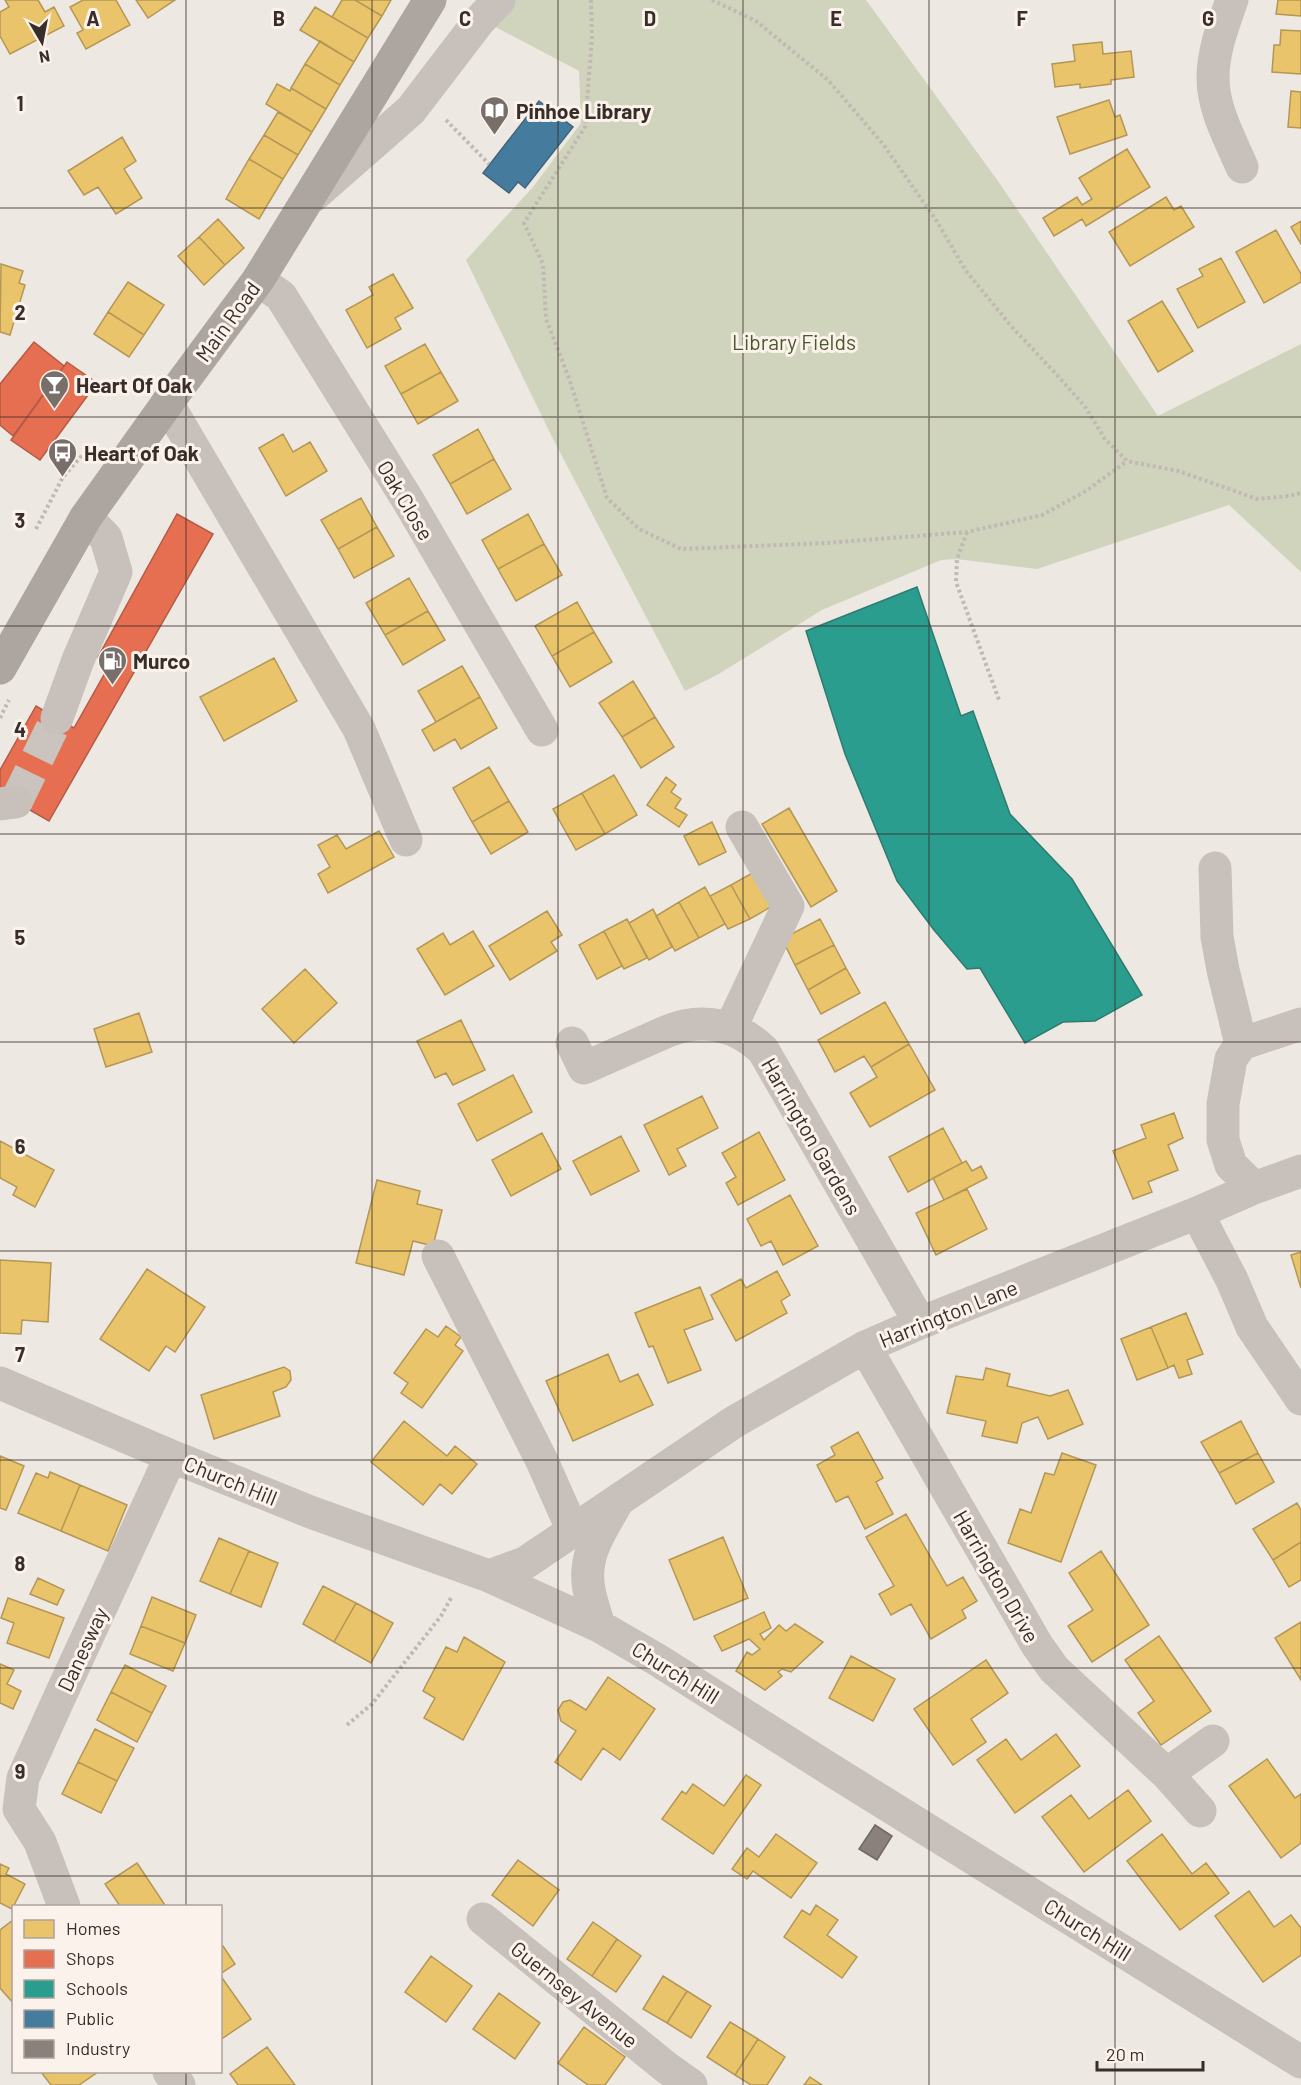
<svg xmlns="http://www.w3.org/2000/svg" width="1301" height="2085" font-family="Barlow,sans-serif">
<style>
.green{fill:#d1d4bc}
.homes{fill:#e9c46a;stroke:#b49756;stroke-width:1.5}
.shops{fill:#e76f51;stroke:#b35b45;stroke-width:1.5}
.schools{fill:#2a9d8f;stroke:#2e7b70;stroke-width:1.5}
.public{fill:#457b9d;stroke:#41647a;stroke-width:1.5}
.industry{fill:#8a817c;stroke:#726863;stroke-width:1.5}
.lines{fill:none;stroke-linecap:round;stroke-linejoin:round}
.minor-tunnel{stroke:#cac3be;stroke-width:33;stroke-dasharray:33 16;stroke-linecap:butt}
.path{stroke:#c0b9b4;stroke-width:4;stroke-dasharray:3 3;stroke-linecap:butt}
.minor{stroke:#c8c0bb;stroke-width:33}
.major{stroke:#ada5a0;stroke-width:33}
.grid{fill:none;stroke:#392d29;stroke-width:1.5;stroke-opacity:0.55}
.labels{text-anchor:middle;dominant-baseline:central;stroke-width:6;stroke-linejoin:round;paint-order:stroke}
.poi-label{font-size:21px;font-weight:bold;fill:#392d29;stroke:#fbf2eb;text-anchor:start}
.street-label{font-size:21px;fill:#392d29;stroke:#fbf2eb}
.park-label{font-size:21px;fill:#4b582c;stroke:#fbf2eb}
.grid-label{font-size:20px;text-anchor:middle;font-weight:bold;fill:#392d29;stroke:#fbf2eb;stroke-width:6;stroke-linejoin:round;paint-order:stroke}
</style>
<rect width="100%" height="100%" fill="#eee8e3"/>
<path class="green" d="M509,0H866L998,181L1158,416L1301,344V572L1229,505L1037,569L957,559L941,560L822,610L717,675L685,691L552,437L466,260L533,187L581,123L579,71L486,22Z"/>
<path class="homes" d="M5,0H38L45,12L54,7L64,26L10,54L0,36V12L9,7Z
M83,0H116L130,25L86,49L77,33L83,30L70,7Z
M136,0H175L148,18Z
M342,0H355L382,16L368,38L332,17Z
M355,0H391L382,16Z
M1278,0H1301V16L1276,14Z
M315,7L368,38L354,62L300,30Z
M1281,30L1301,31V74L1272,72L1274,45H1280Z
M320,41L354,62L340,85L305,64Z
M1102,42L1103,54L1131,51L1134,77L1111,80V84L1080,88V84L1055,87L1052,64L1075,61L1073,45Z
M305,64L340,85L326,109L291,88Z
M277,84L290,91L291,88L326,109L312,132L266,104Z
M1291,91L1301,92V128L1288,127Z
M1109,100L1115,117L1120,115L1127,135L1070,154L1057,117Z
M278,112L312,132L298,155L264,135Z
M264,135L298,155L283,179L249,159Z
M122,137L136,161L124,169L142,198L116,214L98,187L84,195L68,171Z
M1127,149L1150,187L1086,226L1082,219L1054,236L1043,218L1077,197L1082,205L1092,199L1079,178Z
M249,159L283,179L259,219L226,199Z
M1166,197L1174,210L1181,206L1194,227L1130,266L1109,232Z
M218,219L244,248L225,265L199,237Z
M1301,221V244L1291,227Z
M1276,230L1301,274V282L1264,303L1236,252Z
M199,237L225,265L204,285L178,256Z
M1221,258L1245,302L1198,328L1177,289L1203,276L1199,269Z
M1,264L23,271L19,283L25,285L10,335L0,332Z
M393,274L413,308L395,318L401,329L367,348L346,310L373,295L369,287Z
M128,282L164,305L144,335L108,312Z
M1162,301L1193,351L1158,372L1128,321Z
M108,312L144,335L129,357L94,334Z
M425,344L441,372L401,394L385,366Z
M441,372L458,401L418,424L401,394Z
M478,429L494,459L450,484L433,455Z
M283,434L293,452L310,442L327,471L286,496L259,448Z
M494,459L511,489L467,514L450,484Z
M361,498L377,527L338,549L321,520Z
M528,514L544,544L498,569L482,540Z
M377,527L394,556L354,578L338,549Z
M544,544L562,575L516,601L498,569Z
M409,578L428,611L385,635L366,603Z
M577,602L594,632L552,656L535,626Z
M428,611L445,640L403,665L385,635Z
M594,632L612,662L570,687L552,656Z
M274,658L297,701L224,741L200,697Z
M462,666L480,697L436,722L418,691Z
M633,681L655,717L622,737L599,703Z
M480,697L497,728L461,749L455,739L434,751L422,730Z
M655,717L674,747L641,768L622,737Z
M489,767L509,801L472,822L453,788Z
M614,775L637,815L605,834L582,793Z
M666,777L676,785L671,792L681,799L675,808L687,815L679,827L647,805Z
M582,793L605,834L576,850L553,809Z
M509,801L528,832L491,854L472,822Z
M789,808L837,891L811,907L762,824Z
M712,822L726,852L699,865L684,836Z
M379,831L394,857L328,893L318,874L330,867L318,845L337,835L346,849Z
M754,872L774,905L750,919L731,885Z
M731,885L750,919L728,929L710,896Z
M705,887L725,924L699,938L679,902Z
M679,902L699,938L675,951L656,916Z
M653,909L672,947L649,960L629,923Z
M547,911L562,935L551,942L557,951L510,980L489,946Z
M627,919L647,958L624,969L604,931Z
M820,919L834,945L795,965L782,939Z
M473,931L494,966L445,995L417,949L443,933L450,945Z
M604,931L622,966L597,979L579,945Z
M834,945L846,968L808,990L795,965Z
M846,968L860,993L821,1014L808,990Z
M305,969L337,1003L294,1043L262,1009Z
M885,1002L909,1044L871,1067L864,1056L835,1072L818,1040Z
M139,1013L152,1052L106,1067L94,1029Z
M461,1020L485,1070L453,1085L446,1073L435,1078L417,1041Z
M909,1044L935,1090L870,1127L850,1093L877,1077L871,1067Z
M513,1075L532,1112L477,1141L458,1104Z
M702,1096L718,1128L677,1149L686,1166L669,1175L644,1125Z
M1174,1113L1183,1138L1168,1145L1178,1170L1148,1182L1152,1192L1133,1199L1113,1151L1146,1138L1141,1125Z
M943,1128L962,1163L908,1192L889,1157Z
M759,1132L785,1180L738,1205L726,1183L736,1177L722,1153Z
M542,1133L561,1169L511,1196L492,1160Z
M621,1136L639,1171L591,1195L573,1161Z
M0,1141L54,1170L35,1207L13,1195L17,1187L0,1178Z
M966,1161L972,1171L981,1166L987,1178L944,1200L933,1178Z
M377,1180L420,1191L417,1204L442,1210L433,1246L413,1241L404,1275L356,1263Z
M967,1189L987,1229L936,1255L916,1213Z
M790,1195L818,1246L783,1265L771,1241L761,1246L747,1219Z
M1301,1252V1288L1291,1255Z
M0,1260L51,1263L48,1322L22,1320L21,1334L0,1333Z
M147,1269L205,1307L175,1352L166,1346L149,1371L100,1339Z
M777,1271L790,1295L781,1301L787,1313L736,1341L711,1295L741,1279L746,1288Z
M700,1287L713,1319L684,1330L701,1370L668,1383L653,1346L649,1347L635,1313Z
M1186,1313L1203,1354L1187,1360L1192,1374L1179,1378L1174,1365L1168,1368L1151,1327Z
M446,1326L461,1337L455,1345L463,1351L422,1408L401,1393L408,1383L394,1373L426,1329L438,1337Z
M1151,1327L1168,1368L1137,1380L1121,1339Z
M608,1354L620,1382L638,1374L653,1405L573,1441L546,1381Z
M284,1367L290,1371L291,1380L286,1387L273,1392L280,1416L214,1439L201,1395Z
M986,1368L1010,1374L1007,1386L1050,1396L1068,1390L1083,1424L1048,1439L1038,1417L1022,1423L1017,1443L982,1436L986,1421L947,1413L956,1376L983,1380Z
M404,1421L447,1456L455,1446L477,1464L452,1494L440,1484L423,1505L371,1462Z
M1241,1421L1258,1453L1219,1473L1201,1442Z
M858,1432L883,1478L876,1482L893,1514L865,1529L848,1496L836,1502L817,1465L835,1455L831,1447Z
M1062,1453L1096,1465L1061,1562L1008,1543L1020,1509L1031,1513L1045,1473L1054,1475Z
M1258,1453L1274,1482L1236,1504L1219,1473Z
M0,1456L24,1466L6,1510L0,1508Z
M50,1472L80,1485L61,1531L18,1513L36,1473L48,1478Z
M80,1485L127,1505L108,1551L61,1531Z
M1297,1503L1301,1510V1542L1273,1560L1253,1529Z
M906,1514L947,1586L963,1577L977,1601L962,1610L966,1618L931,1639L911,1604L891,1615L879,1594L894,1586L866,1537Z
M723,1537L748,1598L694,1620L669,1560Z
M219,1538L249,1551L230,1594L200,1581Z
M1301,1542V1580L1289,1587L1273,1560Z
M249,1551L278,1563L261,1607L230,1594Z
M1101,1551L1149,1625L1092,1662L1068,1626L1093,1610L1069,1573Z
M38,1578L64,1590L57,1605L30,1594Z
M323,1586L356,1603L334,1642L303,1624Z
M152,1597L196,1615L185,1643L141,1626Z
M8,1598L64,1618L49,1658L7,1643L14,1623L1,1618Z
M356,1603L393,1623L371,1663L334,1642Z
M764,1612L771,1628L760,1634L764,1640L779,1625L786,1631L795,1624L823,1642L791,1672L782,1669L778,1672L782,1676L765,1690L736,1671L747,1652L752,1655L760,1649L749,1639L722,1651L714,1636Z
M1301,1622V1680L1275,1638Z
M141,1626L185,1643L173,1671L130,1654Z
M1159,1636L1211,1711L1161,1745L1138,1713L1154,1701L1125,1660Z
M464,1637L505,1662L463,1740L424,1718L435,1698L423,1691L446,1647L457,1652Z
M851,1656L895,1679L873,1721L829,1698Z
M986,1660L1008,1693L971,1719L986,1742L953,1765L914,1709Z
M0,1664L14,1670L7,1684L21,1691L13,1709L0,1703Z
M125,1665L166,1686L152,1713L111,1692Z
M608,1677L655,1709L620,1760L603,1748L581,1780L555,1762L576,1731L561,1721L558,1710L563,1702L570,1700L586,1710Z
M111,1692L152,1713L137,1742L97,1720Z
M95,1729L134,1748L117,1781L78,1762Z
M1056,1734L1080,1766L1015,1813L977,1760L1006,1739L1021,1760Z
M1267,1759L1295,1798L1301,1794V1843L1281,1858L1229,1786Z
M78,1762L117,1781L101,1813L62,1794Z
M746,1775L761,1785L713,1854L662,1819L682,1791L686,1794L693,1784L724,1806Z
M1128,1790L1151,1821L1084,1872L1042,1817L1071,1795L1089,1819Z
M776,1834L817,1863L791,1898L753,1871L747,1879L732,1869L747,1848L759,1857Z
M1162,1834L1192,1874L1206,1863L1229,1893L1180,1930L1127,1861Z
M518,1860L559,1890L533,1926L492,1895Z
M137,1863L165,1905L162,1906H120L105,1884Z
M0,1864L9,1868L6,1874L25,1884L12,1909L0,1903Z
M1249,1891L1274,1927L1291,1915L1301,1928V1955L1263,1982L1215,1916Z
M816,1905L838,1920L827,1935L857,1957L842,1978L784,1937L802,1910L810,1915Z
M13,1920L14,1921V2004L0,1988V1930Z
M593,1922L617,1939L592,1976L567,1959Z
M617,1939L641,1956L616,1992L592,1976Z
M223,1946L235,1964L220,1974V1948Z
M431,1956L472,1986L446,2022L405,1992Z
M220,1975L251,2019L220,2040Z
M663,1976L687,1991L667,2023L643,2009Z
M687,1991L711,2006L691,2038L667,2023Z
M499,1993L540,2023L515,2059L473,2029Z
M730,2022L758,2039L735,2075L707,2057Z
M584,2027L625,2057L605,2085H588L558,2063Z
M758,2039L785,2057L767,2085H751L735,2075Z
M267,2047L295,2085H238L230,2074Z
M41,2072H98L79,2085H51Z
M810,2077L822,2085H804Z"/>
<path class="shops" d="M34,342L64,366L13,436L0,425V384Z
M67,362L97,383L40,460L11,440Z
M177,514L213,534L49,821L0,793V770L36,706L74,728L110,664L98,657Z"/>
<path class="schools" d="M917,587L961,716L973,711L1010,814L1072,879L1142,995L1095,1021L1063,1022L1025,1043L980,968L967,969L934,930L897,881L845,754L806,631Z"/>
<path class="public" d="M539,101L573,127L525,188L518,182L509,193L483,173Z"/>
<path class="industry" d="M875,1825L892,1836L877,1860L859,1849Z"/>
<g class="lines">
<path class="minor-tunnel" d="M16,802L57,718"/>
<path class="path" d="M591,0L592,37L585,127L524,223L543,264L546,319L569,378L607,498L639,529L681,549L826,543L967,532L1042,515L1086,491L1127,461
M712,0L756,21L828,80L883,144L936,220L966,271L1012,327L1058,376L1086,408L1105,439L1127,461L1178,471L1257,499L1289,496L1301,493
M446,120L489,164
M36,529L63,477L87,450
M967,532L957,559L956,582L999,700
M0,718L9,700
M347,1725L372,1704L441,1616L451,1598"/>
<path class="minor" d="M1232,0C1223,25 1213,51 1213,78C1213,109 1230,139 1242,167
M313,196L411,110L479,21L499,0
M258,280L281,296L409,502L542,730
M167,403L359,729L406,840
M57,718L78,660L116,572L106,538L86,517
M0,804L16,802
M1215,868L1217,937L1223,970L1241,1044L1231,1059L1223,1104V1140L1231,1165L1254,1188
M730,1029L788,906L742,827
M572,1043L584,1068L668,1031C702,1017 736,1024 763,1050L920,1323
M1241,1044L1301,1024
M1197,1213L1232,1280L1252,1327L1301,1399
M438,1256L542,1461L573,1531
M865,1347L1037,1645L1054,1669L1167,1774
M0,1383L171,1456L313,1513L489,1576L599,1626L656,1659L828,1768L1301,2062
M489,1576L525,1563L734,1422L865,1347L920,1323L1197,1213L1254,1188L1301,1171
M599,1626C594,1608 586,1589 588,1570C589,1547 605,1524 616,1504
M1200,1811L1167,1774L1213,1741
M64,1906L40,1842L19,1809L23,1778L61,1694L171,1456
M483,1919L667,2068L691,2085
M169,2072L179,2085"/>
<path class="major" d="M0,668L86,517L176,391L258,280L430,0"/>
</g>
<path class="grid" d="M186,0V1906M372,0V2085M558,0V2085M743,0V2085M929,0V2085M1115,0V2085M0,208H1301M0,417H1301M0,626H1301M0,834H1301M0,1042H1301M0,1251H1301M0,1460H1301M0,1668H1301M0,1876H1301M186,2072V2085"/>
<defs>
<symbol id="library-pin" viewBox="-11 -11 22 30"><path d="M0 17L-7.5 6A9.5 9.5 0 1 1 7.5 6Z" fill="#786e6a" stroke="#fbf2eb"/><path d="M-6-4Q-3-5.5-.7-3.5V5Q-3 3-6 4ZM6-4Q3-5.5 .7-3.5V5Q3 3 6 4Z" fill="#fff"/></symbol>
<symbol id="bar-pin" viewBox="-11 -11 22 30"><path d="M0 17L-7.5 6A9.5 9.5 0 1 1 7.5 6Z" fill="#786e6a" stroke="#fbf2eb"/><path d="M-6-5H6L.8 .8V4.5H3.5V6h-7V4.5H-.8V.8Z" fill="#fff"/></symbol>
<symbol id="bus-pin" viewBox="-11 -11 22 30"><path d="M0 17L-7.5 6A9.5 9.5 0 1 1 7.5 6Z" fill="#786e6a" stroke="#fbf2eb"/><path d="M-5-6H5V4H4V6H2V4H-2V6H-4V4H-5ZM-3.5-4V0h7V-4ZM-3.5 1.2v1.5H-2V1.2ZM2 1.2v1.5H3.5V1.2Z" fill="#fff"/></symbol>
<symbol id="fuel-pin" viewBox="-11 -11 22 30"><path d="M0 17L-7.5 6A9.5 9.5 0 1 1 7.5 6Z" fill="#786e6a" stroke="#fbf2eb"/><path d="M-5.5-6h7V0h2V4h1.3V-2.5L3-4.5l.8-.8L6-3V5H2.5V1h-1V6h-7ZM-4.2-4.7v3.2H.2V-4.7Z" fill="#fff"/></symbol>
</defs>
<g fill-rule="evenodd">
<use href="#library-pin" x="478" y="94" width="33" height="45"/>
<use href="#bar-pin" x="38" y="368" width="33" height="45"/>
<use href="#bus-pin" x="46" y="436" width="33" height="45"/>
<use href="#fuel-pin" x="96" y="644" width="33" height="45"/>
</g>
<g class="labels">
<g class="poi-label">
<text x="516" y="110">Pinhoe Library</text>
<text x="76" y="384">Heart Of Oak</text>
<text x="84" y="452">Heart of Oak</text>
<text x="133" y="660">Murco</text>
</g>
<g class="street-label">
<text transform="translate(227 321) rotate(-54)">Main Road</text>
<text transform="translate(406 500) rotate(59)">Oak Close</text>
<text transform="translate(812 1136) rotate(60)">Harrington Gardens</text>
<text transform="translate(948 1313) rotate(-22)">Harrington Lane</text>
<text transform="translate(231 1480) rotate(22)">Church Hill</text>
<text transform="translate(997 1576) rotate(60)">Harrington Drive</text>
<text transform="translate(82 1649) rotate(-65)">Danesway</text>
<text transform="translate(676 1672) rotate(32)">Church Hill</text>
<text transform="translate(1088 1929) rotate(32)">Church Hill</text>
<text transform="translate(575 1994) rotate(39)">Guernsey Avenue</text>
</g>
<g class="park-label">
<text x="794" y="341">Library Fields</text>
</g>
</g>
<g class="grid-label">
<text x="93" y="26">A</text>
<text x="279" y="26">B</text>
<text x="465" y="26">C</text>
<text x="650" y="26">D</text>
<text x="836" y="26">E</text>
<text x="1022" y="26">F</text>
<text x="1208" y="26">G</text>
<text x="20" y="111">1</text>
<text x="20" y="320">2</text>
<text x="20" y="528">3</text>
<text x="20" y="737">4</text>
<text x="20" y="945">5</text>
<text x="20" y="1154">6</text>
<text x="20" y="1362">7</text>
<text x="20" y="1571">8</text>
<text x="20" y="1779">9</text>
</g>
<rect x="12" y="1905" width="210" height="168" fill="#fbf2eb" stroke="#ada39d" stroke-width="1.5"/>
<rect x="24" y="1920" width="30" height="18" fill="#e9c46a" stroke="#ada39d" stroke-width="1.5"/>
<text x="66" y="1935" font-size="18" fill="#392d29">Homes</text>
<rect x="24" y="1950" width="30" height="18" fill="#e76f51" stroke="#ada39d" stroke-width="1.5"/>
<text x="66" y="1965" font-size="18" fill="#392d29">Shops</text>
<rect x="24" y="1980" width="30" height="18" fill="#2a9d8f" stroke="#ada39d" stroke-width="1.5"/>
<text x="66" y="1995" font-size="18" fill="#392d29">Schools</text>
<rect x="24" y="2010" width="30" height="18" fill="#457b9d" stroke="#ada39d" stroke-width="1.5"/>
<text x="66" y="2025" font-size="18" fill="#392d29">Public</text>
<rect x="24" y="2040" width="30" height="18" fill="#8a817c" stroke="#ada39d" stroke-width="1.5"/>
<text x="66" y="2055" font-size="18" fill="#392d29">Industry</text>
<g transform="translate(42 42) rotate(170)" stroke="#fbf2eb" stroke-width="4.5" paint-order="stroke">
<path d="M0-4.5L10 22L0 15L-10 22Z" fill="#392d29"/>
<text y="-9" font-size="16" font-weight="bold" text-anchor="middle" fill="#392d29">N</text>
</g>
<path d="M1097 2061v9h106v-9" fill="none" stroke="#392d29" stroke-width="3"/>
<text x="1106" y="2061" font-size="18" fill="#392d29" stroke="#fbf2eb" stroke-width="4.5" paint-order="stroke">20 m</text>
</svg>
